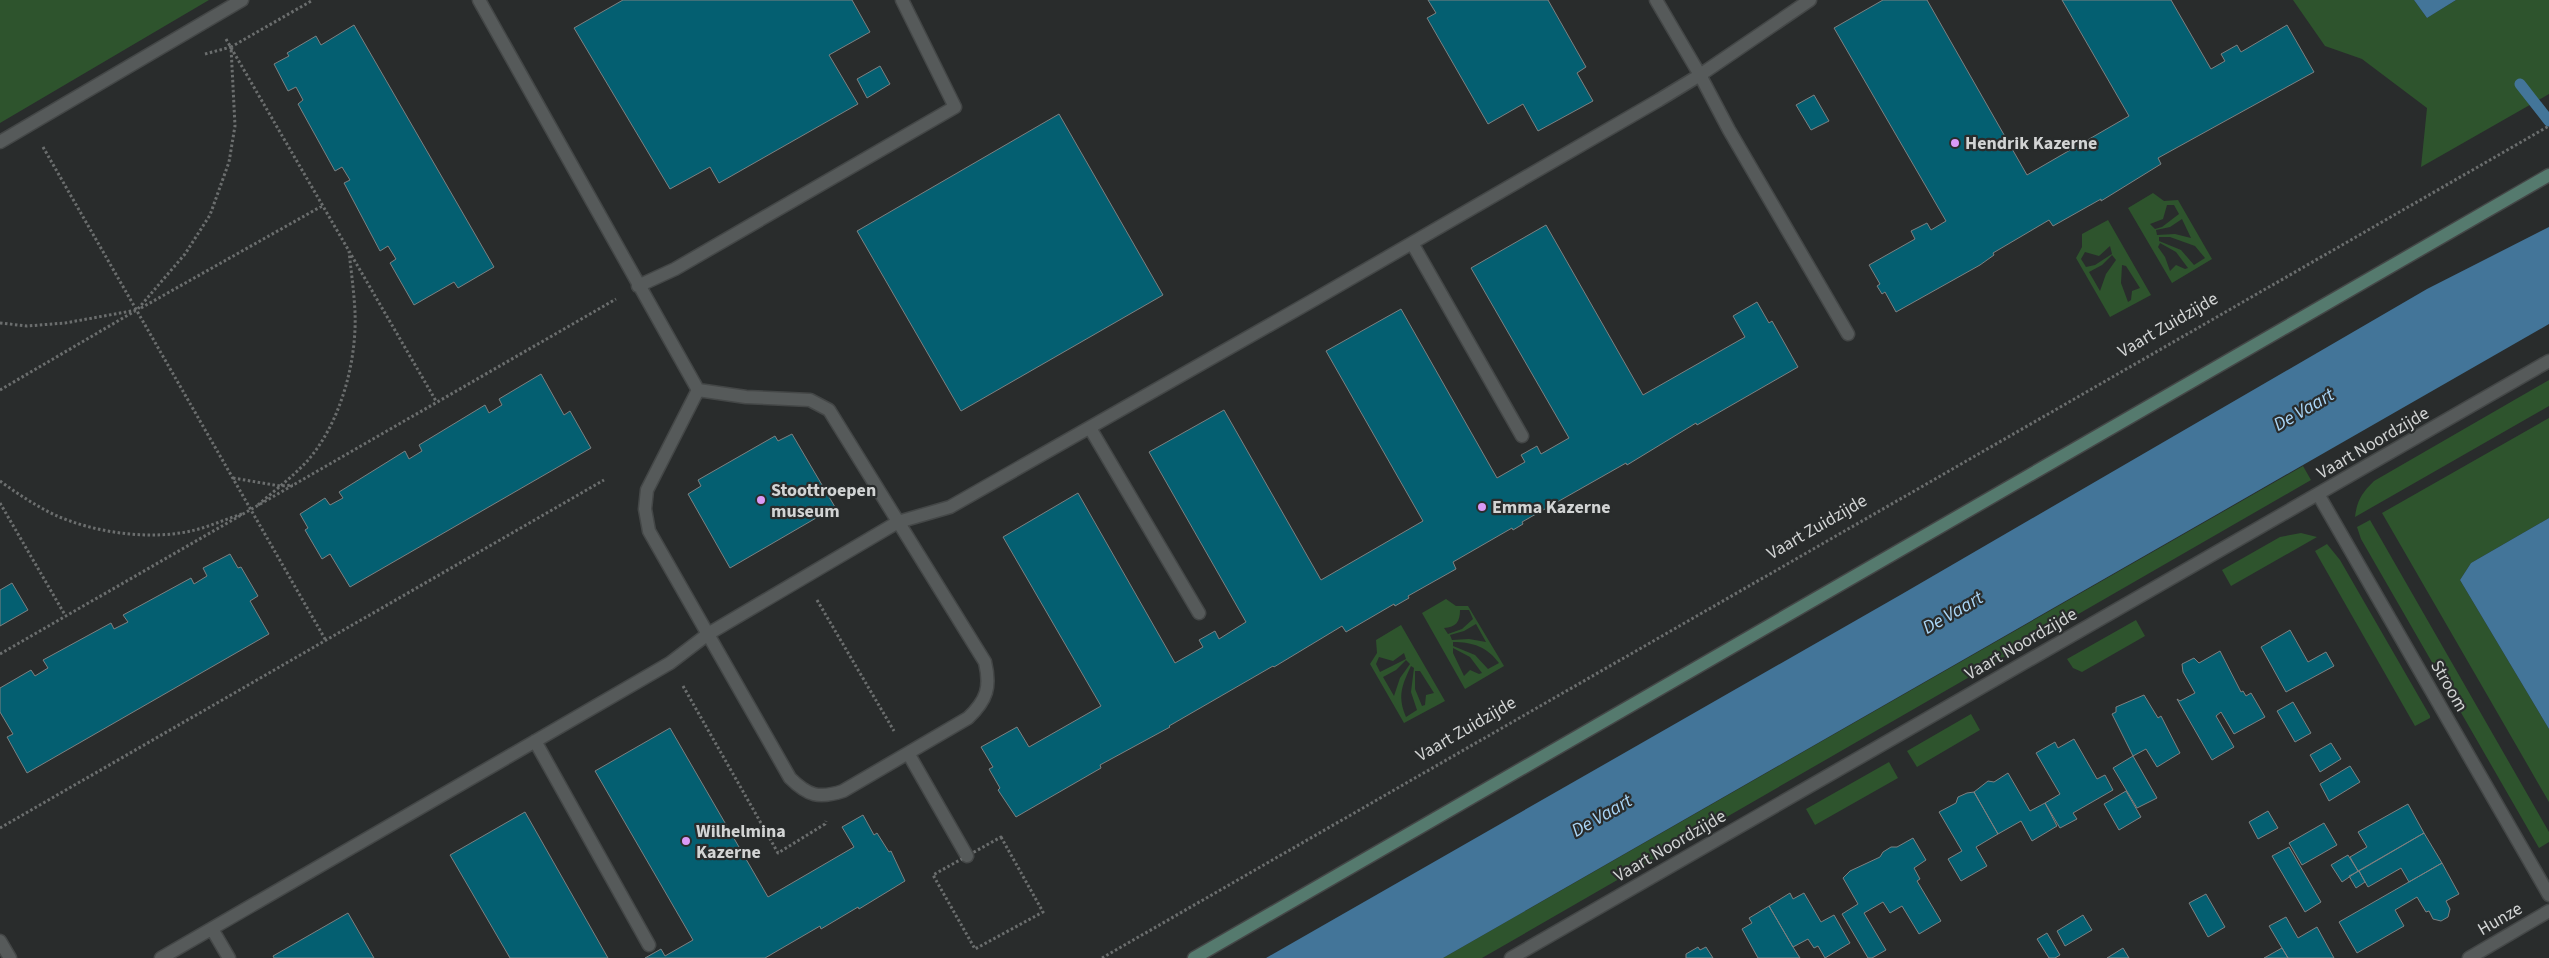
<svg xmlns="http://www.w3.org/2000/svg" width="2549" height="958" font-family="'Source Sans 3',sans-serif">
<style>
.green{fill:#2e542d;fill-rule:evenodd}
.water{fill:#437599}
.lines{fill:none;stroke-linecap:round;stroke-linejoin:round}
.stream{stroke:#437599;stroke-width:11}
.building{fill:#045f71;stroke:#7d8182}
.service-casing{stroke:#444747;stroke-width:15}
.minor-casing{stroke:#444747;stroke-width:15}
.secondary-casing{stroke:#444747;stroke-width:15}
.path{stroke:#6b6e6e;stroke-width:3;stroke-dasharray:2.5 2.5;stroke-linecap:butt}
.service{stroke:#565a5a;stroke-width:12}
.minor{stroke:#565a5a;stroke-width:12}
.secondary{stroke:#557a6e;stroke-width:12}
.poi-dot{fill:#da9af6;stroke:#292c2c;stroke-width:2}
.labels{text-anchor:middle;dominant-baseline:central;stroke-width:4.5;stroke-linejoin:round;paint-order:stroke}
.poi-label{font-size:18px;font-weight:bold;fill:#d2d4d4;stroke:#292c2c;text-anchor:start}
.street-label{font-size:18px;fill:#d2d4d4;stroke:#292c2c}
.water-label{font-size:19px;font-style:italic;fill:#aad6f7;stroke:#292c2c}
</style>
<rect width="100%" height="100%" fill="#292c2c"/>
<path class="green" d="M0,0H209L0,123Z
M2293,0H2414L2427,18L2456,0H2549V94L2421,167L2427,108L2362,59L2325,46Z
M2153,193L2164,201L2178,200L2212,259L2172,283L2128,208ZM2167,205H2174L2179,214L2162,227L2155,229L2150,224L2163,219ZM2182,219L2191,238L2175,234L2157,235L2156,230L2170,227ZM2170,237L2195,246L2205,258L2194,265L2181,250L2159,241V237ZM2160,243L2176,252L2188,268L2185,269L2176,265L2170,271L2165,257L2158,247Z
M2108,220L2151,295L2110,317L2076,258L2082,247V234ZM2110,246L2112,254L2095,265L2086,267L2081,259L2085,252L2099,256ZM2112,255L2116,260L2106,274L2100,291L2089,272L2102,265ZM2122,265L2126,266L2140,288L2132,291L2131,300L2128,302L2121,283Z
M2549,380V406L2355,517C2357,500 2362,493 2374,481Z
M2549,418V518L2471,563L2460,580L2549,729V802L2382,513Z
M2303,466L2311,480L1482,958H1443Z
M2370,520L2549,832V842L2539,848L2361,539L2357,527Z
M2301,533L2317,537L2231,586L2222,570L2280,537Z
M2327,544L2340,560L2430,716V718L2415,726L2315,551Z
M1446,599L1456,606H1468L1504,666L1465,689L1422,613ZM1469,610L1473,619L1462,629L1448,634L1444,628C1456,627 1460,622 1460,610ZM1476,624L1486,642L1469,639L1452,640L1450,635L1464,631ZM1453,642C1473,642 1487,647 1499,663L1488,669L1475,655L1453,646ZM1453,648L1470,657L1482,673L1479,674L1470,670L1464,676L1453,653Z
M2136,620L2145,636L2082,672L2073,668L2067,659Z
M1401,625L1445,701L1404,723L1370,664L1377,653L1376,640ZM1404,653L1406,659L1380,672L1376,664L1379,657L1393,661ZM1406,660L1410,664L1400,678L1394,696L1383,677L1396,670ZM1411,666L1414,668L1411,692L1417,710L1406,717C1397,697 1402,685 1411,666ZM1415,671H1420L1434,693L1426,695L1425,705L1422,706L1415,689Z
M1971,714L1980,730L1917,767L1907,751Z
M1889,762L1898,778L1815,825L1806,809Z"/>
<path class="water" d="M2414,0H2456L2427,18Z
M2549,227V324L1443,958H1266L1902,594L2427,289Z
M2549,518V729L2460,580L2471,563Z"/>
<g class="lines">
<path class="stream" d="M2520,84L2549,121"/>
</g>
<path class="building" d="M623,0H852L870,32L829,55L858,104L719,183L710,167L670,189L574,28Z
M1428,0H1548L1586,67L1577,73L1593,101L1538,131L1523,104L1488,124L1427,18L1436,13Z
M1883,0H1927L2027,175L2129,116L2062,0H2171L2211,69L2225,61L2221,54L2237,45L2241,52L2287,25L2314,72L2158,158L2161,164L2101,201V199L2053,226L2049,220L1993,253L1994,255L1980,265L1896,312L1885,292L1882,294L1877,286L1880,284L1869,265L1915,239L1911,231L1927,223L1931,230L1946,221L1834,28Z
M354,25L494,267L458,288L454,282L414,305L390,263L396,259L388,246L380,251L344,183L350,180L342,167L335,171L298,104L303,100L296,87L288,91L274,64L289,56L287,53L316,36L321,45Z
M880,66L890,84L867,98L857,79Z
M1814,95L1829,121L1811,130L1796,105Z
M1059,114L1163,295L961,411L857,231Z
M1546,225L1643,395L1745,337L1733,316L1757,302L1769,323L1772,321L1798,367L1697,425L1696,423L1627,465L1626,463L1522,522L1523,524L1513,530L1512,528L1453,562L1456,569L1408,596L1409,598L1395,606L1394,604L1346,632L1342,626L1274,667L1273,666L1169,726L1170,727L1100,765L1101,768L1016,817L998,790L1000,788L989,769L993,767L981,747L1017,727L1029,747L1101,706L1003,537L1078,493L1175,663L1203,647L1199,640L1215,631L1219,639L1246,622L1149,452L1224,410L1321,580L1423,521L1326,351L1401,309L1497,478L1525,462L1521,455L1537,446L1541,454L1569,438L1471,268Z
M541,374L564,415L570,411L591,448L350,587L330,554L322,559L305,530L308,528L300,514L325,498L330,505L343,498L339,492L405,451L409,459L422,451L419,445L485,405L489,413L502,405L499,399Z
M792,434L835,507L730,568L688,494L701,486L698,480L775,436L778,441Z
M230,554L238,568L241,567L258,596L250,601L269,634L27,773L7,737L13,734L0,712V688L31,670L35,676L48,668L43,660L111,623L114,629L128,622L123,615L191,578L194,584L207,576L203,568Z
M12,583L28,610L0,626V590Z
M2290,630L2308,662L2326,652L2334,666L2286,692L2261,647Z
M2220,651L2241,692L2243,691L2246,696L2251,693L2265,717L2234,734L2221,712L2216,716L2234,747L2212,760L2177,699L2180,701L2195,693L2183,672L2182,664L2194,658L2199,663Z
M2144,695L2158,718L2161,716L2180,753L2157,767L2146,749L2133,756L2112,714L2116,712V707Z
M2293,702L2311,733L2295,742L2277,711Z
M670,728L768,897L854,847L842,827L863,815L874,835L877,833L889,852L891,851L905,881L859,909L858,907L821,929L820,926L765,958H645L661,949L665,956L693,940L595,771Z
M2074,739L2097,779L2105,775L2113,790L2073,813L2077,819L2060,828L2045,803L2060,794L2036,753L2055,742L2058,748Z
M2331,743L2341,759L2320,772L2310,755Z
M2133,756L2157,798L2137,808L2113,768Z
M2350,766L2360,782L2329,801L2320,784Z
M2008,773L2030,811L2045,803L2057,826L2032,841L2021,821L1998,834L1974,792L1988,781L1994,782Z
M2126,791L2141,817L2119,830L2104,804Z
M1974,792L1998,834L1976,847L1987,866L1961,881L1948,859L1962,851L1939,812L1956,803L1958,797L1967,793Z
M2408,804L2424,833L2358,871L2350,857L2367,847L2358,832Z
M2268,811L2278,828L2258,839L2249,822Z
M525,812L608,958H510L450,855Z
M2324,823L2337,845L2302,865L2289,843Z
M2424,833L2442,863L2409,882L2401,868L2368,887L2359,871Z
M1913,838L1926,860L1914,868L1920,879L1917,881L1941,921L1919,934L1902,906L1890,913L1883,902L1864,913L1886,950L1872,958H1868L1842,914L1858,904L1843,878L1850,871L1880,857L1883,852L1891,847H1897Z
M2289,847L2321,902L2305,912L2272,856Z
M2348,855L2358,871L2342,882L2331,865Z
M2442,863L2459,894L2446,901L2450,909L2448,917L2441,921L2433,919L2429,911L2426,912L2417,897L2395,910L2404,926L2357,953L2339,922Z
M2359,871L2365,882L2356,888L2349,876Z
M1790,893L1793,899L1804,893L1821,922L1834,915L1850,943L1825,958L1818,946L1814,948L1808,939L1793,947L1769,906Z
M2206,894L2225,927L2208,937L2189,903Z
M1769,906L1793,947L1800,958H1758L1742,929L1752,923L1749,918Z
M348,913L374,958H274L273,956Z
M2083,915L2092,930L2065,946L2057,931Z
M2286,917L2298,938L2317,927L2334,958H2288L2269,926Z
M2047,933L2060,955L2055,958H2049L2037,939Z
M1698,947L1700,950L1706,947L1713,958H1686V954Z
M2123,948L2129,958H2107Z
M2282,948L2288,958H2264Z"/>
<g class="lines">
<defs>
<path id="service" d="M479,0L698,390
M1656,0L1700,75L1729,130L1848,334
M0,142L242,0
M1412,243L1522,436
M638,286L675,269L955,107L902,0
M698,390L746,397L810,400L829,410L985,662C991,687 987,700 968,718L843,791C819,799 808,796 790,778L649,531L645,509L647,490Z
M1090,428L1199,613
M535,741L649,945
M908,753L967,856
M212,929L229,958
M0,941L10,958
M161,958L670,663L708,634L898,522L950,507L1317,298L1659,100L1700,75L1810,0"/>
<path id="minor" d="M2318,494L2549,895
M1511,958L2549,361
M2469,958L2549,911"/>
<path id="secondary" d="M1194,958L2549,175"/>
</defs>
<use href="#service" class="service-casing"/>
<use href="#minor" class="minor-casing"/>
<use href="#secondary" class="secondary-casing"/>
<path class="path" d="M226,39L436,401
M205,54L231,47
M43,147L325,639
M141,308L322,206
M0,323L27,326L65,323L137,310L185,254L210,215L229,162L235,126L231,47L313,0
M0,390L135,311
M233,478L280,486L293,485
M0,481C18,494 36,506 55,515C95,533 152,541 195,530C211,526 226,519 242,514
M0,503L65,615
M258,505C275,490 294,476 309,459C341,421 357,361 355,312C354,291 351,271 349,251
M817,600L894,731
M0,654L616,299
M683,686L778,853L825,824L826,821
M0,828L604,480
M1001,837L1043,912L975,949L933,875Z
M1102,958L2549,126"/>
<use href="#service" class="service"/>
<use href="#minor" class="minor"/>
<use href="#secondary" class="secondary"/>
</g>
<g class="poi-dot">
<circle cx="1955" cy="143" r="5"/>
<circle cx="761" cy="500" r="5"/>
<circle cx="1482" cy="507" r="5"/>
<circle cx="686" cy="841" r="5"/>
</g>
<g class="labels">
<g class="poi-label">
<text x="1965" y="143">Hendrik Kazerne</text>
<text x="771" y="490">Stoottroepen<tspan x="771" dy="21">museum</tspan></text>
<text x="1492" y="507">Emma Kazerne</text>
<text x="696" y="831">Wilhelmina<tspan x="696" dy="21">Kazerne</tspan></text>
</g>
<g class="street-label">
<text transform="translate(2168 325) rotate(-30)">Vaart Zuidzijde</text>
<text transform="translate(2373 443) rotate(-30)">Vaart Noordzijde</text>
<text transform="translate(1817 527) rotate(-30)">Vaart Zuidzijde</text>
<text transform="translate(2021 644) rotate(-30)">Vaart Noordzijde</text>
<text transform="translate(2449 686) rotate(60)">Stroom</text>
<text transform="translate(1466 729) rotate(-30)">Vaart Zuidzijde</text>
<text transform="translate(1670 846) rotate(-30)">Vaart Noordzijde</text>
<text transform="translate(2500 919) rotate(-30)">Hunze</text>
</g>
<g class="water-label">
<text transform="translate(2304 410) rotate(-30)">De Vaart</text>
<text transform="translate(1953 613) rotate(-30)">De Vaart</text>
<text transform="translate(1602 816) rotate(-30)">De Vaart</text>
</g>
</g>
</svg>
